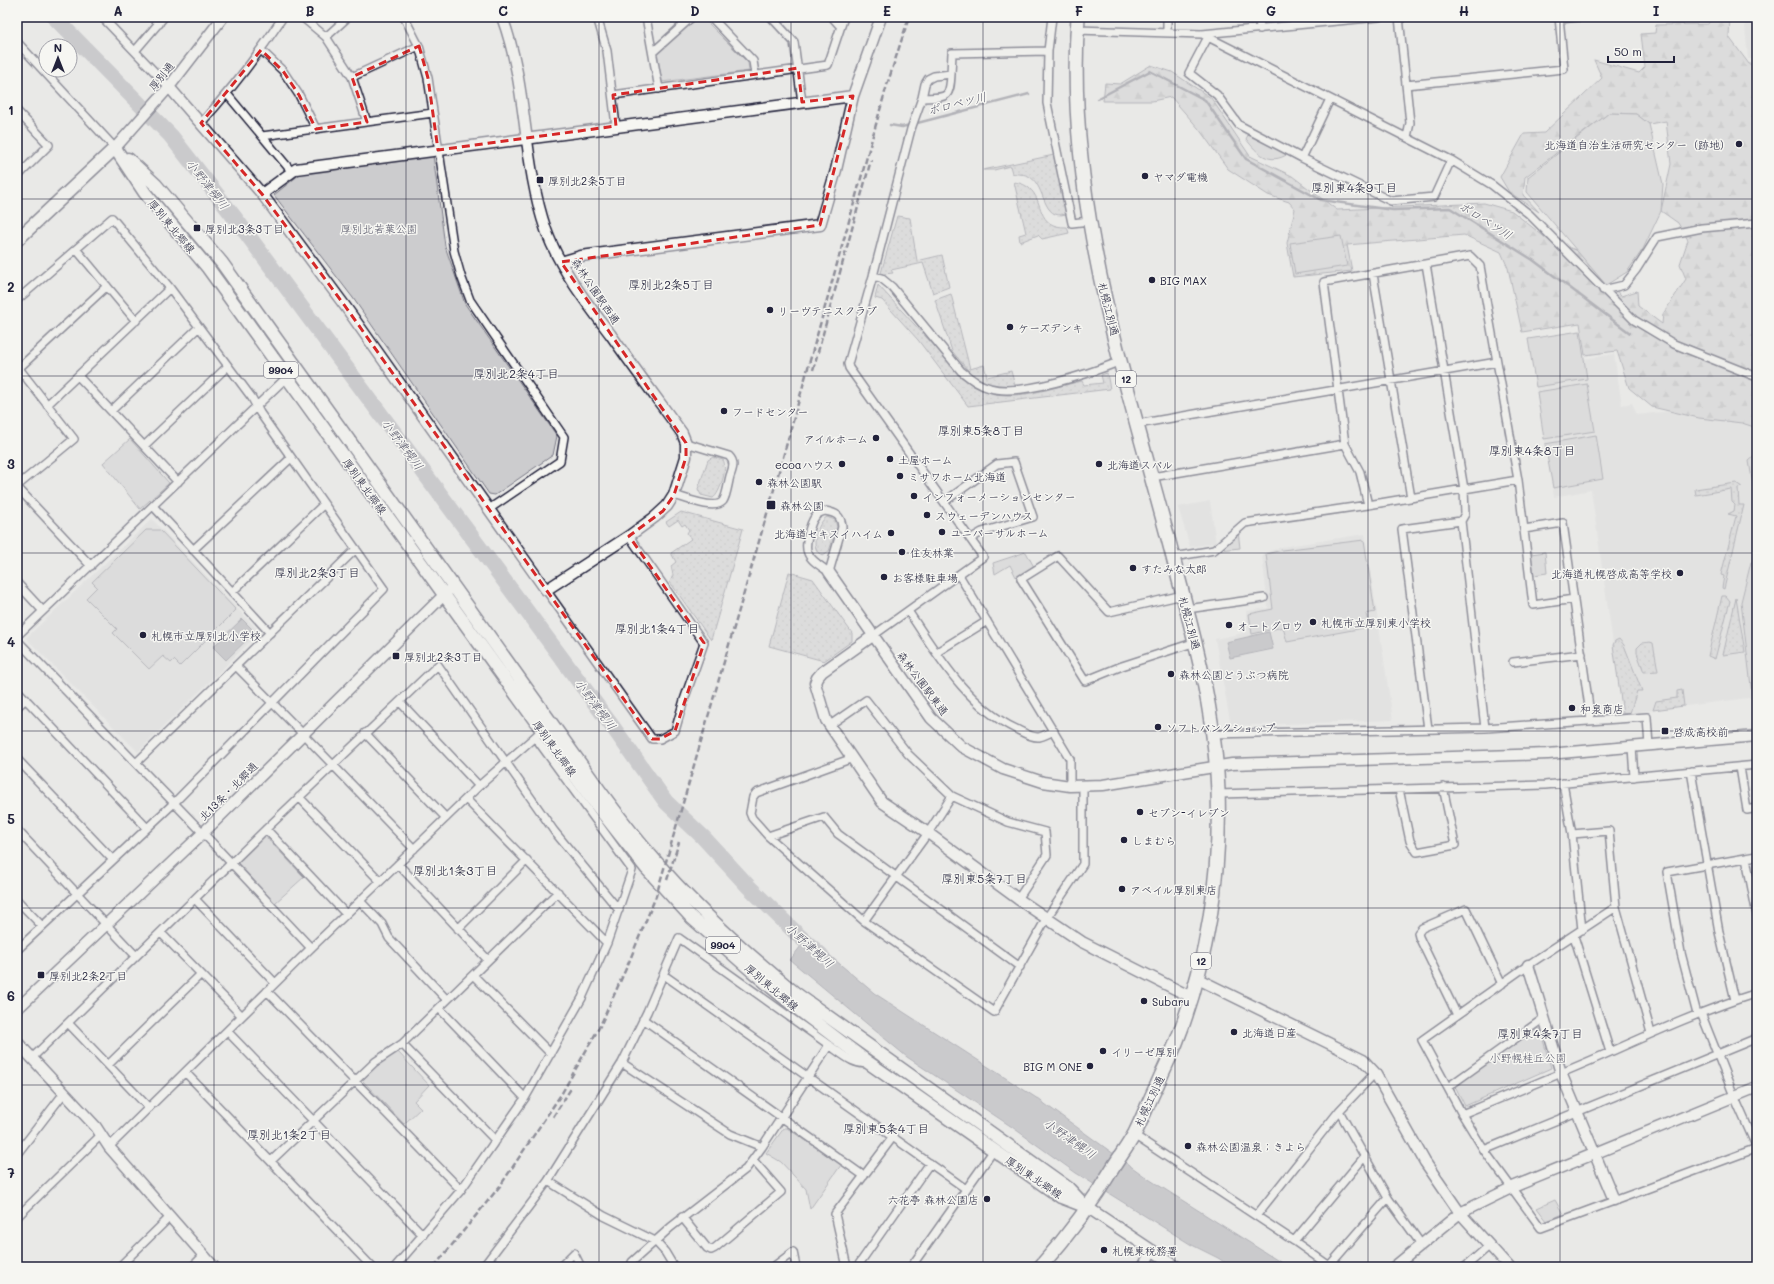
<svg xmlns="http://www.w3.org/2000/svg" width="1774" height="1284" font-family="Mali,'Klee One',sans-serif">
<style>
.built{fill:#dadada}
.grass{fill:url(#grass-dots);stroke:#777784}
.forest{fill:url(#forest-firs);stroke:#777784}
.green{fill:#ccccce;stroke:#777784}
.water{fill:#a5a5ac;stroke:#71717f}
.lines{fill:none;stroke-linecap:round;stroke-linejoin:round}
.stream{stroke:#71717f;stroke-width:2.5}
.river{stroke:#a5a5ac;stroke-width:16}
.street-casing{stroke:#22223b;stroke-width:10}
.secondary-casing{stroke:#22223b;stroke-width:13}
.primary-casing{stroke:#22223b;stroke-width:15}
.highway-casing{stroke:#22223b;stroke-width:16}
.street{stroke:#f6f6f2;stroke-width:7}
.secondary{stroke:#f6f6f2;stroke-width:10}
.primary{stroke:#f6f6f2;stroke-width:12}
.highway{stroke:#f6f6f2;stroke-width:13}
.rail{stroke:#22223b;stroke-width:2.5;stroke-dasharray:6 3;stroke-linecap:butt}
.marked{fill:none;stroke:#d62828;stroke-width:3;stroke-dasharray:8 5;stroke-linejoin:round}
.grid{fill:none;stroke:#22223b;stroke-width:1;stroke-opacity:0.55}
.poi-dot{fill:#22223b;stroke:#f6f6f2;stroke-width:1.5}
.labels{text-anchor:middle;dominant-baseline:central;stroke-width:3;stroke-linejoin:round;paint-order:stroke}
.shield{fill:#f6f6f2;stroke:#626272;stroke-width:1}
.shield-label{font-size:10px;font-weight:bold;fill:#22223b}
.street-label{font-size:11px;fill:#22223b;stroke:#f6f6f2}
.poi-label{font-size:11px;fill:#22223b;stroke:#f6f6f2;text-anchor:start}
.park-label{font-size:11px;fill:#555567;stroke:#f6f6f2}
.water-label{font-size:12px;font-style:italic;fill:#565668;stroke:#f6f6f2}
.neighbourhood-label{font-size:12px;fill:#22223b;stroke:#f6f6f2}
.neatline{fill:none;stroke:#22223b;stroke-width:1.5}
.grid-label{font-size:13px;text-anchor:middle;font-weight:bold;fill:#22223b}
</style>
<defs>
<pattern id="grass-dots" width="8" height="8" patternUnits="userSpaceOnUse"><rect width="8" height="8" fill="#ccccce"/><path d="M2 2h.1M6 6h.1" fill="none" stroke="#afafb2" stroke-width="1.8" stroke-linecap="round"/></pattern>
<pattern id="forest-firs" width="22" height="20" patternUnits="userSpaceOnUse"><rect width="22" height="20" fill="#ccccce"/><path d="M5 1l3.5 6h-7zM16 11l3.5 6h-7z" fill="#afafb2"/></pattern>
</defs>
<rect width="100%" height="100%" fill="#e9e9e7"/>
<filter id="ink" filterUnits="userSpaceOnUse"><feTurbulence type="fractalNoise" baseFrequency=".025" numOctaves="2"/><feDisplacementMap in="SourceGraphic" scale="8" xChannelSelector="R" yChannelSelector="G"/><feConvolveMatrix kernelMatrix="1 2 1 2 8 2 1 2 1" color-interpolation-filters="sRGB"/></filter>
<g filter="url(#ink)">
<path class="built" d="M1744,17H1757V59H1748Z
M1580,331L1584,359L1614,354L1622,405L1632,403L1637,415L1751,401L1757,434V697L1623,714L1591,490L1554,497L1528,339Z
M1210,501L1216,543L1190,547L1178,507Z
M152,519L260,632L138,752L26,638Z
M1365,534L1393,720L1231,726L1215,639L1248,632L1246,611L1268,608L1262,554L1281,547Z"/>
<path class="grass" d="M1054,155L1066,214C1042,221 1046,187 1030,177C1024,173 1018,175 1012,173L1010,166L994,170H983Z
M1014,182C1020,183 1024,184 1029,188C1045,201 1035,228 1067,227L1069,233L1042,239L1038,235L1020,242L1019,235L1026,233Z
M897,216L910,218L917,261L942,255L949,287L933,293L923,263L891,270L893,273L884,274L881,273Z
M878,285L962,376C997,410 1040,390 1082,381L1084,385L1103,383L1101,375L1107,373L1110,389L968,406L918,340L882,300L875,298Z
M951,294L970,369L984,365L987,377L1011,371L1015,386H996L985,383L975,377L967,369L952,351L935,300Z
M713,457L723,460C728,467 720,494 713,498L701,495L698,489L708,460Z
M1736,483L1742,487L1738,488L1739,505H1744L1724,589L1722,588L1724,576L1721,575L1736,516L1728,514L1734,511L1735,505L1732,502L1731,489L1696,495L1695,489Z
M681,512L743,529L711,640L670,582L673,575L671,566L676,562L671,553L691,539L687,533L689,530L685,524L682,526L678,520L669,526L666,522Z
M827,517L835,520L837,527L829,551L823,555C808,552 817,522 827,517Z
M789,572L813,579L852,633V641L824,661L769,646Z
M1722,596H1726L1730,601L1715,659L1708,656Z
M1736,598L1745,652L1723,655Z
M1619,639L1624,645L1642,691H1637L1630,713L1623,714L1613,645L1615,641Z
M1650,642L1653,643L1658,671L1644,672L1637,653V648L1642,643Z
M1682,690L1684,706L1653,710L1656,701L1677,698V691Z"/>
<path class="forest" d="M1713,17H1730L1729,37L1749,64H1757V428L1742,423L1699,418L1652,407L1629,388L1617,351L1585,355L1580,323L1522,332L1508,268L1501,252L1464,235L1347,245L1352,271L1293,277L1287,243L1295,209L1289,202L1268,195L1228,169L1199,129L1171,97L1152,101H1103L1105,83L1120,84L1151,65L1172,72L1211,98L1250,156L1292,176L1337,210L1484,203L1512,211L1547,239L1581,252L1621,296L1637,291L1638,306L1662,324L1663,314L1686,279L1680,264L1688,240L1678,223L1661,211L1671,164L1666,121L1649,124L1636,114L1609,113L1525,177L1523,195L1539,212L1509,192L1500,177L1524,134L1544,133L1602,78L1594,60L1639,73L1645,67L1641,34L1655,33L1656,25L1708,24Z"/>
<path class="green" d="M695,17H702L748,63L749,71L661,82L657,51Z
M1609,113L1636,114L1649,124L1663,184L1661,211L1643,249L1627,272L1606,285L1527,192L1528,177Z
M1248,135L1288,154C1269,166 1257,153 1246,139Z
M433,155L445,246L465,304L557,436L553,455L495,495L489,494L353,298L274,195L300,174Z
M1341,236L1347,266L1295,274L1290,243Z
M1580,331L1587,379L1536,387L1528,339Z
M1587,384L1595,431L1544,439L1537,392Z
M1596,435L1603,479L1553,488L1545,444Z
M130,439L169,483L140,509L103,463Z
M1757,454V509L1749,461Z
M146,530H160L236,610L180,666L174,660L171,663L163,656L149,669L113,633L117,629L86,598L97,587L92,582Z
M1238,531L1240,548L1221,550Z
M1364,540L1375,612L1366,614L1369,627L1287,642L1283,627L1252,634L1249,614L1273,609L1266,554L1282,550Z
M1026,552L1034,567L1016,577L1010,565L995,574L993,563Z
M1545,552L1547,573L1534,575L1531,554Z
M1751,562H1757V695H1752L1741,602Z
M264,835L304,877L275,903L237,862Z
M1539,1026L1551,1068L1465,1106L1455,1086Z
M398,1052L429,1085L414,1101L421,1108L404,1124L362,1080L380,1063Z
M784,1128H787L841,1165L810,1209L806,1189L781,1162L766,1153Z
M1555,1200L1563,1214L1547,1221L1537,1208Z"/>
<path class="water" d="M242,619L255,632L226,660L213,647Z
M1269,632L1273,649L1230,658L1226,642Z
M808,937L874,993L1038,1099L1147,1178L1288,1267H1232L1218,1258L1190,1244L1076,1173L1012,1127L907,1057L790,960Z"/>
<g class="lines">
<path class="stream" d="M1097,99L1150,71L1205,100L1246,159L1321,200L1393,210L1450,208L1533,260L1630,333
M890,125L902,127L1029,94"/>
<path class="river" d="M54,17L171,136L235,218L615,730L666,802L703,837L749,887L797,934L821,955"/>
<defs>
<path id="street" d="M102,17L169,87
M153,17L159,24
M302,17L326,37L352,77L367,122
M404,17L419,46L428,78L454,251L461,276L470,300L564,437L560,461L489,509
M597,17L607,51L616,126
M646,17L659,89
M711,17L753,61L755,74
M771,17L794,42L802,102
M832,17L840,26
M1052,17L1048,51L1047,103L1072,223L1089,221
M1167,17V33
M1259,17L1260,29
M1399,17L1410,123L1407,137
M1560,19L1580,17
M1077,30L1202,34L1379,17
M1202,34L1451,160L1492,185L1529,214L1634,320L1674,344L1757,377
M326,37L348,17
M1208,37L1189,73L1217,95L1239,125L1302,158L1391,201L1434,197L1451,160
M17,42L115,148
M261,50L283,71L299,95L316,129
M135,51L164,17
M653,52L692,17
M352,77L419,46
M1406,85L1564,69L1559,17
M227,94L292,172
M613,95L828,65L844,17
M922,98C946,97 950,100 951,74
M17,111L49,145L17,177
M201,123C231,90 258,55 283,17
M262,136L433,113
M1302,158L1330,99
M76,249L136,321
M1426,264L1464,489L1465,514L1461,521L1402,529L1428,729
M1373,274L1411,498
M873,276L881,278L892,287L961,371C970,378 978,385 990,388C1021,397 1091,373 1121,361
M1603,290L1624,285L1636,270L1657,237L1702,228L1757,223
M17,300L112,218L170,288L252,398L260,413L384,589L174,803L17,950
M17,366L74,439L17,486
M19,368L107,286
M78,376L178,482
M47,405L170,288
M111,411L199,327
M1137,424L1497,362
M144,446L228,366
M1152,477L1345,444
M17,487L91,566
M674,495C685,498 715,511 723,501C727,495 728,483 730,476C733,468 735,462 729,456L686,443
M944,502L997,464L1014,462L1033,517L982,532L970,539
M1368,505L1360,472L1345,444L1324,282L1470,256L1480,266L1518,480L1533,605L1574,599
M153,506L270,633
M825,511C836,513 841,515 842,527L829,572C822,567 811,561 808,553C804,546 810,523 815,517C817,514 821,512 825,511Z
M1461,521L1485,728
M1524,529L1563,523L1591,721
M193,550L291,458
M1173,557L1214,550L1245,523L1368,505L1518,480
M959,575L1070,759V786
M17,583L43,611
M546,590L652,739H660L675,731L684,700L704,643L629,536
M232,592L324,504
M1183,595L1109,612L1058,556L1021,579L1085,681L1122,666L1196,642
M1187,609L1264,598
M908,611C938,655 966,705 1016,729C1022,732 1032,738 1039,737C1044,736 1049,733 1054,731
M874,635L983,557L849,368L848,364L873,276L911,129L922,98L925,84L928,79L934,76L951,74L952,53L1048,51
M17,636L288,376
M17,640L203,833L311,948
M937,652L987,621
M1513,662L1582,654
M236,666L303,734L414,849
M17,690L147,828
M400,702L479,786
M17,707L26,699
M830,725L866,700L908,754L952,796L1008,822L1045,832L1047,855L1018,899
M365,733L446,818
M1213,734L1485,728L1647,717L1649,746
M1632,747L1634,777
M853,758L756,793L753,797L750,813L752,818L768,836L864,921L994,1012L1046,919L1083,864V785
M17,759L113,860
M136,763L356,549
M1740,767L1747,810L1757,808
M1691,771L1719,932L1735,1000
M1563,783L1572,834L1582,930
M1399,789L1410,841L1417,852L1455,845L1443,787
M1218,794L1545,785L1757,765
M299,797L380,881
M466,799L607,943
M266,829L346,914
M17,830L136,956
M1572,834L1609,831L1616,907L1651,1033
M768,836L824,817L838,834L1020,967
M1746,858L1757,915
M398,864L488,960
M195,899L275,983
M17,900L42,926
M360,901L382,924L389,938L447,1000
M1616,907L1528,965L1422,1040L1462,1114L1484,1150L1541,1228L1757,1148
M864,921L928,833L952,796
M458,929L527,860
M161,933L242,1016
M1574,936L1610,1052
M473,975L551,1054
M664,975L966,1189
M267,991L461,1190
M439,1008L525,1098
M1701,1013L1734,1096L1757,1148
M1697,1014L1681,953L1667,872L1757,856
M1457,1015L1419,937L1418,933L1422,928L1466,909L1502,984
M643,1019L864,1176
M68,1023L149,1108
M227,1031L423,1235
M402,1044L496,1141
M32,1058L266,829L438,665L554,831L619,910
M622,1063L730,1134L762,1147L829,1045C841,1053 855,1067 869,1063
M108,1065L201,974
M185,1072L372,1267
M1448,1087L1544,1018
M1339,1111L1388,1198L1421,1244
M1462,1114C1511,1094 1560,1074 1608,1053C1657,1031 1706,1009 1757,993
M1134,1135L1294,1241L1331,1267
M109,1147L311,948L479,786L538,734
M1484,1150L1757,1038
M17,1154L64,1093
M271,1161L375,1062L402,1044L558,892
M548,1181L604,1216L655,1241L665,1252L674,1267
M1256,1216L1339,1111L1375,1073
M17,1217L101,1135
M682,1217L707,1248L711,1250L715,1248L781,1192L753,1160
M1294,1241L1365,1156
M1329,1266L1388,1198
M119,1267L170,1217
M192,1267L204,1255
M395,1267L461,1190L525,1098L582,998L607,943L632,870L535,737
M483,1267L548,1181L622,1063L647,1012L679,938L829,1045
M560,1267L574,1253L581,1267
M632,1267V1262L671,1227L746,1169L762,1147
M773,1267L793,1252L796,1267
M847,1267L835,1214L893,1137
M857,1267L930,1163
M911,1267L994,1150
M1465,1267L1490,1245"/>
<path id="secondary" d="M169,87L262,194L345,306L546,590L629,536L655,517L667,506L674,495L686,457V443L682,433C658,400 634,368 611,335C586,302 560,269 546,230C522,161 528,86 502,17
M115,148L169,87L223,17
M262,194L296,169L853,96
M561,262L581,256L820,225L836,170L853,96L881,17
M829,572L931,718L962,747L1003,769L1043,782L1070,786L1103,785L1232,764L1548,754L1757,736
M874,635L822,672L817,678L815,683L826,720L882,802L928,833L1018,899L1082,942L1191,997
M1528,965L1561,1073L1614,1200
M1196,978L1363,1060L1375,1073L1425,1162L1460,1213L1509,1267
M17,1009L203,833L449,590
M17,1042L96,1127L109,1147L214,1267
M1087,1207L1177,1267
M1143,1267L1152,1250
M1394,1267L1460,1213L1513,1187L1757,1087"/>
<path id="primary" d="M115,148L145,193L208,268L591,798L647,869L692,918L752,971L794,1006L869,1063L1061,1197L1087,1207
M128,159L156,185L222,263L600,791C617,814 634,837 653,858C695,908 745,952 795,993L1068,1188L1084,1205
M17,240L115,148"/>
<path id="highway" d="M1040,1267C1068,1236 1093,1202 1114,1166C1121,1155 1129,1144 1135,1133C1143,1117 1149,1101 1157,1085C1163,1071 1170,1057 1176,1043C1207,964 1221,875 1218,791C1215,713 1195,640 1175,565C1129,386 1064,205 1078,17"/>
</defs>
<use href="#street" class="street-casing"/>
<use href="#secondary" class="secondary-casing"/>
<use href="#primary" class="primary-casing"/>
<use href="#highway" class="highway-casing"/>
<use href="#street" class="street"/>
<use href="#secondary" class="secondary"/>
<use href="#primary" class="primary"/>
<use href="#highway" class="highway"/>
<path class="rail" d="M813,370L871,160
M667,880L679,842
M553,1117L572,1087
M434,1267L500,1186L562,1093L600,1026L629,962L656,896L771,500L887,85L909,17"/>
</g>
</g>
<path d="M0 0H1774V1284H0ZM419,46L428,78L438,150L616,126L613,95L798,68L802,102L853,96L820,225L561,262L686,443V457L674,495L663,511L629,536L704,643L675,731L660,739H652L345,306L262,194L201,123L261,50L283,71L299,95L316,129L367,122L352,77Z" fill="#e9e9e7" fill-opacity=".55" fill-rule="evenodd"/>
<path class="marked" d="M419,46L428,78L438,150L616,126L613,95L798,68L802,102L853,96L820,225L561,262L686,443V457L674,495L663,511L629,536L704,643L675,731L660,739H652L345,306L262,194L201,123L261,50L283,71L299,95L316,129L367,122L352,77Z"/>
<path class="grid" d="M214,17V1267M406,17V1267M599,17V1267M791,17V1267M983,17V1267M1175,17V1267M1368,17V1267M1560,17V1267M17,199H1757M17,376H1757M17,553H1757M17,731H1757M17,908H1757M17,1085H1757"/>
<g class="poi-dot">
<circle cx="1739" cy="144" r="4"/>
<circle cx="1145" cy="176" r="4"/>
<rect x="536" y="176" width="8" height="8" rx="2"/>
<rect x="193" y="224" width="8" height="8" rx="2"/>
<circle cx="1152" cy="280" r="4"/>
<circle cx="770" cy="310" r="4"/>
<circle cx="1010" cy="327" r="4"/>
<circle cx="724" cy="411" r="4"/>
<circle cx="876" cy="438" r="4"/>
<circle cx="890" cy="459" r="4"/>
<circle cx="842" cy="464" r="4"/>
<circle cx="1099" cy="464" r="4"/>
<circle cx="900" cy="476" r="4"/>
<circle cx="759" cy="482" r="4"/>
<circle cx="914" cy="496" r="4"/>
<rect x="766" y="500" width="10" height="10" rx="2"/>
<circle cx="927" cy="515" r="4"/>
<circle cx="942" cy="532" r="4"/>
<circle cx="891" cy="533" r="4"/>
<circle cx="902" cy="552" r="4"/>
<circle cx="1133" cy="568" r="4"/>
<circle cx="1680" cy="573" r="4"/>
<circle cx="884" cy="577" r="4"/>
<circle cx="1313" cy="622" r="4"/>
<circle cx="1229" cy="625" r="4"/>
<circle cx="143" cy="635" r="4"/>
<rect x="392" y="652" width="8" height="8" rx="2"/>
<circle cx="1171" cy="674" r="4"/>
<circle cx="1572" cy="708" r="4"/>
<circle cx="1158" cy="727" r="4"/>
<rect x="1661" y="727" width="8" height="8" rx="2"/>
<circle cx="1140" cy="812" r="4"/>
<circle cx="1124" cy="840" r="4"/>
<circle cx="1122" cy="889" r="4"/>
<rect x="37" y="971" width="8" height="8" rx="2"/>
<circle cx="1144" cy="1001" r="4"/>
<circle cx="1234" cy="1032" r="4"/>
<circle cx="1103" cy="1051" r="4"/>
<circle cx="1090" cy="1066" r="4"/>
<circle cx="1188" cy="1146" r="4"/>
<circle cx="987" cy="1199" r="4"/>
<circle cx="1104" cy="1250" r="4"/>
</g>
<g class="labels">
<g class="shield">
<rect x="264" y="362" width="34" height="16" rx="3"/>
<rect x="1116" y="371" width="20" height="16" rx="3"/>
<rect x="706" y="937" width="34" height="16" rx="3"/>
<rect x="1191" y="953" width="20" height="16" rx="3"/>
</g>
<g class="shield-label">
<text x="281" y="370">9904</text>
<text x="1126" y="379">12</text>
<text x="723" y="945">9904</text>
<text x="1201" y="961">12</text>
</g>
<g class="street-label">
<text transform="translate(161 76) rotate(-51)">厚別通</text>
<text transform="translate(172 226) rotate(50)">厚別東北郷線</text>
<text transform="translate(596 291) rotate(56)">森林公園駅西通</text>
<text transform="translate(1109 309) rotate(76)">札幌江別通</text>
<text transform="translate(365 486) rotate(54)">厚別東北郷線</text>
<text transform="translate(1190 623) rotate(75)">札幌江別通</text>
<text transform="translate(923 683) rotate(53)">森林公園駅東通</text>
<text transform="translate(555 748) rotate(54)">厚別東北郷線</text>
<text transform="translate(228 791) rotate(-45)">北13条・北郷通</text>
<text transform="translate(772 987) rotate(40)">厚別東北郷線</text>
<text transform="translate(1149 1101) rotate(-65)">札幌江別通</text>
<text transform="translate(1034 1177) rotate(34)">厚別東北郷線</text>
</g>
<g class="poi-label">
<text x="1731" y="144" text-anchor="end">北海道自治生活研究センター（跡地）</text>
<text x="1153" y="176">ヤマダ電機</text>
<text x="548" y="180">厚別北2条5丁目</text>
<text x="205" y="228">厚別北3条3丁目</text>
<text x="1160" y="280">BIG MAX</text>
<text x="778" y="310">リーヴテニスクラブ</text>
<text x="1018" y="327">ケーズデンキ</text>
<text x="732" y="411">フードセンター</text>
<text x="868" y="438" text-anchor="end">アイルホーム</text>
<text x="898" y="459">土屋ホーム</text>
<text x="834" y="464" text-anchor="end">ecoaハウス</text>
<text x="1107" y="464">北海道スバル</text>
<text x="908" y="476">ミサワホーム北海道</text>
<text x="767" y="482">森林公園駅</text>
<text x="922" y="496">インフォーメーションセンター</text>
<text x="780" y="505">森林公園</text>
<text x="935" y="515">スウェーデンハウス</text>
<text x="950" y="532">ユニバーサルホーム</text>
<text x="883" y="533" text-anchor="end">北海道セキスイハイム</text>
<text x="910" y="552">住友林業</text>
<text x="1141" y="568">すたみな太郎</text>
<text x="1672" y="573" text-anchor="end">北海道札幌啓成高等学校</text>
<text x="892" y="577">お客様駐車場</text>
<text x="1321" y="622">札幌市立厚別東小学校</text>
<text x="1237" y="625">オートグロウ</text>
<text x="151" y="635">札幌市立厚別北小学校</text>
<text x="404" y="656">厚別北2条3丁目</text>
<text x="1179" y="674">森林公園どうぶつ病院</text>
<text x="1580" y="708">和泉商店</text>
<text x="1166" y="727">ソフトバンクショップ</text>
<text x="1673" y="731">啓成高校前</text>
<text x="1148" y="812">セブン-イレブン</text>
<text x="1132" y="840">しまむら</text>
<text x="1130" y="889">アベイル厚別東店</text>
<text x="49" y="975">厚別北2条2丁目</text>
<text x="1152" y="1001">Subaru</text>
<text x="1242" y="1032">北海道日産</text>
<text x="1111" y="1051">イリーゼ厚別</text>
<text x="1082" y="1066" text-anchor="end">BIG M ONE</text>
<text x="1196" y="1146">森林公園温泉；きよら</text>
<text x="979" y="1199" text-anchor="end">六花亭 森林公園店</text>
<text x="1112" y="1250">札幌東税務署</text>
</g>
<g class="park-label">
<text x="379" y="228">厚別北若葉公園</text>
<text x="1528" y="1057">小野幌桂丘公園</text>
</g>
<g class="water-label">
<text transform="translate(957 103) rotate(-14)">ポロベツ川</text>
<text transform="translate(208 184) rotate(52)">小野津幌川</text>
<text transform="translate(1486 220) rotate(32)">ポロベツ川</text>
<text transform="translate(403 444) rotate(53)">小野津幌川</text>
<text transform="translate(596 704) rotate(53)">小野津幌川</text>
<text transform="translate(810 945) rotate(42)">小野津幌川</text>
<text transform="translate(1070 1138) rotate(35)">小野津幌川</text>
</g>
<g class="neighbourhood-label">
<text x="1354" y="187">厚別東4条9丁目</text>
<text x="671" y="284">厚別北2条5丁目</text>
<text x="516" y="373">厚別北2条4丁目</text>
<text x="981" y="430">厚別東5条8丁目</text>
<text x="1532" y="450">厚別東4条8丁目</text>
<text x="317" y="572">厚別北2条3丁目</text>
<text x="657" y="628">厚別北1条4丁目</text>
<text x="455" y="870">厚別北1条3丁目</text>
<text x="984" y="878">厚別東5条7丁目</text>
<text x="1540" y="1033">厚別東4条7丁目</text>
<text x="886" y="1128">厚別東5条4丁目</text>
<text x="289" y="1134">厚別北1条2丁目</text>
</g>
</g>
<rect width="1774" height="1284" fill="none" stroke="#f6f6f2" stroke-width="44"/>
<g transform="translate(58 58)"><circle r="19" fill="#f6f6f2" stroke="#a1a1a9"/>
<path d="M0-3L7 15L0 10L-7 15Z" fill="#22223b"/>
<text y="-6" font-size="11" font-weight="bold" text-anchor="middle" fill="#22223b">N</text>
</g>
<path d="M1608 56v6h66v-6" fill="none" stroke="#22223b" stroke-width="2"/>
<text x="1614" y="56" font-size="12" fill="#22223b" stroke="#f6f6f2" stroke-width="3" paint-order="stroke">50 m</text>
<rect x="22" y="22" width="1730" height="1240" class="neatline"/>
<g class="grid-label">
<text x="118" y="16">A</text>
<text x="310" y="16">B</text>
<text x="503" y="16">C</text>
<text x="695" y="16">D</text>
<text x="887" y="16">E</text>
<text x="1079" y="16">F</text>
<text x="1271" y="16">G</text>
<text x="1464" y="16">H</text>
<text x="1656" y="16">I</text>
<text x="11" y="115">1</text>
<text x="11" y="292">2</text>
<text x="11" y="469">3</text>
<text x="11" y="647">4</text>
<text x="11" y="824">5</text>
<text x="11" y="1001">6</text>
<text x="11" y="1178">7</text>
</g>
</svg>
